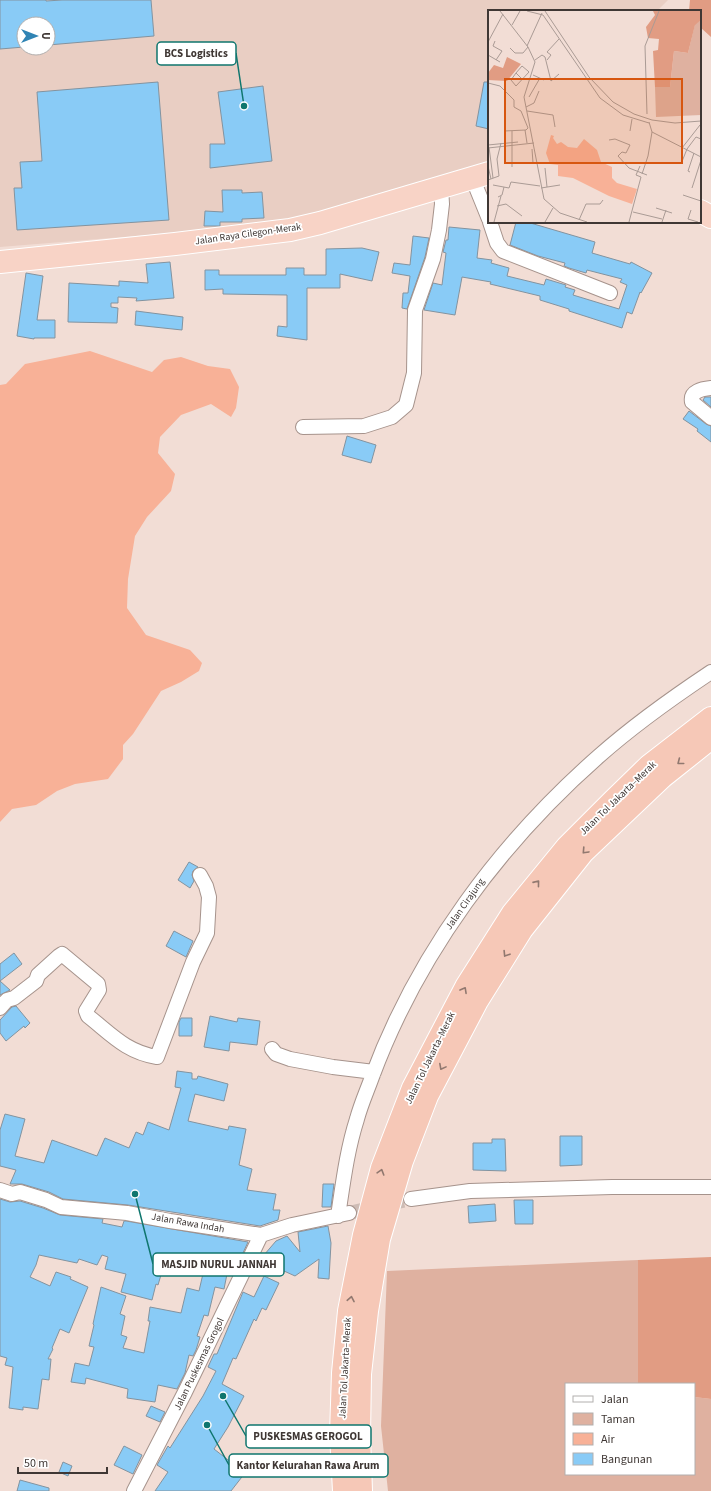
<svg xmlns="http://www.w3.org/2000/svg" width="711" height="1491" font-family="'Source Sans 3',sans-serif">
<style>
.built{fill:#e9cec3;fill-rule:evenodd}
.green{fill:#dfb1a0}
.forest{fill:#e19c83}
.water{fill:#f8b197}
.building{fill:#89cbf6;stroke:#83939f}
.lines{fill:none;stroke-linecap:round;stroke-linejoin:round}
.minor-tunnel{stroke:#cebcb5;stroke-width:14;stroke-dasharray:14 7;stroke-linecap:butt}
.minor-casing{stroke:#a6938c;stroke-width:16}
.trunk-casing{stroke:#fff;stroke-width:24}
.motorway-casing{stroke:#fff;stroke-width:24}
.minor{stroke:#fff;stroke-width:14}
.trunk{stroke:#f8d3c6;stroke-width:22}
.motorway{stroke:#f6c8b7;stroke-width:22}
.oneway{stroke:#91786f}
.labels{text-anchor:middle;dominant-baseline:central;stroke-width:3.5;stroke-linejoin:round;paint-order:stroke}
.street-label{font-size:10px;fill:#3f3734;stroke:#fff}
.inset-road{fill:none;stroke:#aa9b95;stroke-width:1}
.view{fill:#d75610;fill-opacity:0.15;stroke:#d75610;stroke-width:2}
.inset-edge{fill:none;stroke:#3f3734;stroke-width:2}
.leader{fill:none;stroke:#0f766e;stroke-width:1.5}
.callout-dot{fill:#0f766e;stroke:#fff;stroke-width:1.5}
.callout{fill:#fff;stroke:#0f766e;stroke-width:1.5}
.callout-label{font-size:11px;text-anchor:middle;font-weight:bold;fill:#3f3734}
</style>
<rect width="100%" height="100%" fill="#f2ddd5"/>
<path class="built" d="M0,0H668L657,11H489V164L300,221L173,233L0,247ZM24,24H48V48H24Z"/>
<path class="green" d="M638,1260V1384H566V1474H694V1397L711,1399V1491H388L381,1426L387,1271Z"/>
<path class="forest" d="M690,0H711V37L700,27V11H689Z
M711,1257V1399L694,1397V1384H638V1260Z"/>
<path class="water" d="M90,351L152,372L164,360L181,357L208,366L230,369L239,387L236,408L231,417L211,404L181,415L160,437L158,453L175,474L171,491L147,517L135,536L128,579L127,608L146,635L190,650L202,663L199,671L181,682L161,691L133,734L123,745V759L108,779L75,784L57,791L36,805L12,809L0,822V385L6,384L25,364Z"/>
<path class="building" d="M0,0H46V1L62,0H151L154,36L48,45V24H24V47L0,49Z
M158,82L169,220L17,230L14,188H22L20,162L42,161L37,92Z
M484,82H489V129L476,126Z
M263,86L272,161L210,168V144H225L218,92Z
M222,190H242V193L262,192L264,218L242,219V222H220V226H204L205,211L223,212Z
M516,222H527L595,242L592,253L630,264L631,262L652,273L641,293L640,292L632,314L627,312L622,328L569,311V309L540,300V296L490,284L491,282L462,277L455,315L424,310L433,283L442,285L446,253L443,252L446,240H448L449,227L480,230L477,258L492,260L491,263L509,268L507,276L544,285L546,279L566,285L565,287L575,290L573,295L619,309L627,285L620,282L622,279L587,270L586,273L569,268L564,266L565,263L538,256L510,245Z
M413,236L429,238L425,257L407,309L402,308L403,293H408L410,276L392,273L394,263L410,265Z
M362,248L379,252L372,281L340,274V288H307V340L277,336L278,326L287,327V295L223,294V289L205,290V270H219V275H286V268H304V275H326V249Z
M170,262L174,298L136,301L137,298L118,297V303H111V307L118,308L117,323L68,322L69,283L119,286V281L148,283L146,264Z
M26,273L43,276L37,320H55V338H34V339L17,336Z
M136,311L183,317L182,330L135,325Z
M705,397H711V407L703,400Z
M689,411L706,424L711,426V442L697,431L698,429L683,419Z
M347,436L376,445L371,463L342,455Z
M189,862L198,867L193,871L192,875L194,881L190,888L178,880Z
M174,931L193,941L186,957L166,946Z
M14,953L22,964L0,981L10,990L0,995V964Z
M16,1006L30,1023L25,1028L24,1026L6,1041L0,1033V1020L12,1007Z
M210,1016L237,1022L238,1018L260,1021L257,1045L230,1042L229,1051L204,1047Z
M181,1018H192V1036H179V1022Z
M177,1071L192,1073V1079H197L198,1076L228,1084L224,1101L195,1094L188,1121L228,1130L229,1126L246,1129L239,1165L252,1169L247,1190L276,1194L273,1210H280L278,1220L260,1226L128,1205L63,1199L49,1192L22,1184H10L16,1170L0,1166V1130L5,1114L25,1119L15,1156L44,1163L52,1140L97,1156L105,1138L129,1148L136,1132L143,1135L148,1122L169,1130L181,1088L175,1087Z
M560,1136H582V1165L560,1166Z
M492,1139H505L506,1171L473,1170V1143H492Z
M323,1184H334L331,1207H322Z
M0,1199L10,1202L20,1201L43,1208L60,1215L103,1219L102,1223L122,1227L124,1221H126L248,1242L237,1266L229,1264L224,1289L215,1287L208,1316L204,1315L197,1336L200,1337L196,1350L193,1356L189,1355L185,1373L177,1389L158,1385L155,1402L127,1398L128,1389L86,1378L85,1384L71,1382L75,1363L89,1366L94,1347L89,1346L94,1325L93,1324L101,1287L126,1296L120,1314L125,1316L121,1335L127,1337L123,1348L144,1353L150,1321H148L150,1307L181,1313L187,1288L199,1291L205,1265L166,1258L158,1285L156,1284L152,1300L121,1292L126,1274L105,1269L108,1257L102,1255L97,1265L79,1259L77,1263L39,1255L36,1265L30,1277L50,1286L56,1272L71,1277L70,1279L88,1287L69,1333L60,1329L52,1348L53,1349L48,1359H51L49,1380L42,1379L38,1409L23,1407V1410L9,1408L13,1367L5,1365L7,1358L0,1356Z
M514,1200H533V1224H515Z
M495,1204L496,1221L469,1223L468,1206Z
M328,1226L331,1243L329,1279L318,1278L319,1259L295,1276L284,1271L264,1255L276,1241L287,1236L300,1252L298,1232Z
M264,1276L279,1283L266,1310L262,1308L256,1321L254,1319L236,1359L233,1358L222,1384L244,1396L228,1427L214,1449L245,1473L231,1491H155L168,1472L157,1465L168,1446L170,1448L203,1396L216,1371L208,1367L214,1354H217L243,1292L254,1297Z
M151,1406L165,1412L160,1422L146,1416Z
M124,1446L142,1455L133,1474L114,1465Z
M63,1462L72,1466L68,1476L59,1472Z
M20,1480L49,1488V1491H17Z"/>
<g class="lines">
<path class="minor-tunnel" d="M349,1213L411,1199"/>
<defs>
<path id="minor" d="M472,177L489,219
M490,222L497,243L503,251L610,293
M711,388C702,389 690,391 692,402L711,418
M303,427L364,426L392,417L406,405L414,373L415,310L433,259L439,230L442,204L441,187
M0,1008L7,1000L14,998L36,981L38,975L59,956L62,954L98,984L99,990L86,1011L88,1016C111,1034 126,1052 157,1057L193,962L207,933L209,897L206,886L200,875
M272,1049L276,1054L290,1059L333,1067L374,1072
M0,1190L12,1194L20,1192L46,1200L61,1207L127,1213L170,1221L261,1235L292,1225L349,1213
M411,1199L470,1191L612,1187H711
M338,1216C343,1183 347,1150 357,1119C361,1104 367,1091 372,1077C418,953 500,843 599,756C634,725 672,698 711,672
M134,1491L185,1392L261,1235"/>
<path id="trunk" d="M700,211L711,217
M0,262L175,244L290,230L320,223L489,173"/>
<path id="motorway" d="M344,1491L341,1434L343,1373L349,1311L364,1235L382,1168L413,1088L466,987L513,913L567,847L613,801L649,766L711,718
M361,1491L359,1436L360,1374L367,1311L379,1239L402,1161L427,1096L477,1001L522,929L583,852L662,777L711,738"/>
</defs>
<use href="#minor" class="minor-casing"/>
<use href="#trunk" class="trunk-casing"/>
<use href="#motorway" class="motorway-casing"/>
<use href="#minor" class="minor"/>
<use href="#trunk" class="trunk"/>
<use href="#motorway" class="motorway"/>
</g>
<defs><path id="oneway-chevron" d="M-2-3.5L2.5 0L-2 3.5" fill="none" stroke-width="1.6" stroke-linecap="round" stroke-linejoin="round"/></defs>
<g class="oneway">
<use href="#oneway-chevron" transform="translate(680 762) rotate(142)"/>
<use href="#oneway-chevron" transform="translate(585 851) rotate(133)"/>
<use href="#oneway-chevron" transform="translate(537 883) rotate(-51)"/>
<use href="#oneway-chevron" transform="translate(506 954) rotate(122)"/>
<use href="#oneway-chevron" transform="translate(464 990) rotate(-61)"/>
<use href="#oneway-chevron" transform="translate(442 1067) rotate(118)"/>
<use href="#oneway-chevron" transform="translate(381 1172) rotate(-73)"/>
<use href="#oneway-chevron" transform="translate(351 1299) rotate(-79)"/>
</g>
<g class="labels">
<g class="street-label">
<text transform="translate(248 234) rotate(-8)">Jalan Raya Cilegon-Merak</text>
<text transform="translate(618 798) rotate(-44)">Jalan Tol Jakarta–Merak</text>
<text transform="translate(465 904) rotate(-55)">Jalan Cirajung</text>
<text transform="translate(430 1058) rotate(-64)">Jalan Tol Jakarta–Merak</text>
<text transform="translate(188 1223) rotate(10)">Jalan Rawa Indah</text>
<text transform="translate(199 1364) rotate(-64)">Jalan Puskesmas Grogol</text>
<text transform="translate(345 1368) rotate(-87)">Jalan Tol Jakarta–Merak</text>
</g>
</g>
<g transform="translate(488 10)">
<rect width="213" height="213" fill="#f2ddd5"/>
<path d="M213,10V105L168,107L167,77H182L186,41L200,43L207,14Z" fill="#dfb1a0"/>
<path d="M165,1H213V10L207,15L200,43L186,41L182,77H167L165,41L170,40L171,29L160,28L158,17L167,5ZM19,47L33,54L19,71L0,70V63L6,55L15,58Z" fill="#e19c83"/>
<path d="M63,125L66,126L65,128L69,134L73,132L80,137L89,138L96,129L109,140L113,152L124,157V168L129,173L149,179L144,194L121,186L85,168L70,166V155L62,154L58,143Z" fill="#f8b197"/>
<path class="inset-road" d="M12,1L40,37L47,52L36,87L56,189L72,203L99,212M39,1L55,5L112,88L135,105L161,113M57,1L101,67L125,92L146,104L164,110L187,113L213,111M24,15L32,1M7,31L5,36L14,41L8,50M0,32L15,4M39,36L54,3M22,38L27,43H35L40,37M0,45L12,52M57,47L63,71L71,64M47,50L54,45L57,47M59,50L63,45L59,42L71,29M28,63L23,70L28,76L41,62L40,61L34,56L28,63L34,69M45,65L56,70M0,73L12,76L26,90V97L33,101L40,118L38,120L16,121M41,87L52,68M38,97L46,93L51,81M39,101L65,105L67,117M159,104L157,36L171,1M37,120L39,133M142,121L144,109M164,122L213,147M121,130L127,129L142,135L138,143L134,142L130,146L141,158L159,165M0,135L30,132M1,137L5,168M0,138L46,133M194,138L212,115M44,139L45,153M193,154L199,139L208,127L213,129M0,156L3,169M24,157V121M57,158L59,177M202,162L200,161L206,143M154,164L160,146L164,122L161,112M0,170L11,166L9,149L13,133M5,175L21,178L23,172L52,176M53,178L72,175M204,178L213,150M195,185L213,191M10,187L14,185L16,177M9,196L18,194L34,206M168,198L184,203M203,200L200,209L210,212M145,202L174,209M91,210L98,194H112L115,190M6,212L13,186M57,212L65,198M141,212L153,167L148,165L152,156M174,212L178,200"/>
<path class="view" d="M17,69H194V153H17Z"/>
<rect width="213" height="213" class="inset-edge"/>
</g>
<path class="leader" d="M244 106L236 53M135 1194L153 1264M223 1396L246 1436M207 1425L229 1465"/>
<g class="callout-dot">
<circle cx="244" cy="106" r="4"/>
<circle cx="135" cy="1194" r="4"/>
<circle cx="223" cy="1396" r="4"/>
<circle cx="207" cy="1425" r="4"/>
</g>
<g class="callout">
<rect x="157" y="42" width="79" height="23" rx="4"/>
<rect x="153" y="1253" width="131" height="23" rx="4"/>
<rect x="246" y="1425" width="125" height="23" rx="4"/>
<rect x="229" y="1454" width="159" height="23" rx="4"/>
</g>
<g class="callout-label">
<text x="196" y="57">BCS Logistics</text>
<text x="219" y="1268">MASJID NURUL JANNAH</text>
<text x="308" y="1440">PUSKESMAS GEROGOL</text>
<text x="308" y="1469">Kantor Kelurahan Rawa Arum</text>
</g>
<rect x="565" y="1383" width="130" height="92" fill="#ffffff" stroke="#b2afae"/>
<rect x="573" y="1396" width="20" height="6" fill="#ffffff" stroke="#b2afae"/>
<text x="601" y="1403" font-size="12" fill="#3f3734">Jalan</text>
<rect x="573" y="1413" width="20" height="12" fill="#dfb1a0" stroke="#b2afae"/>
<text x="601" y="1423" font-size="12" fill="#3f3734">Taman</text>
<rect x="573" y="1433" width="20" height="12" fill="#f8b197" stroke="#b2afae"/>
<text x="601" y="1443" font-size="12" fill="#3f3734">Air</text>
<rect x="573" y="1453" width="20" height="12" fill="#89cbf6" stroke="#b2afae"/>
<text x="601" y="1463" font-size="12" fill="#3f3734">Bangunan</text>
<g transform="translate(36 36) rotate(90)"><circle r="19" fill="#ffffff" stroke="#b2afae"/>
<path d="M0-3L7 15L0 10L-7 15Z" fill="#3084b4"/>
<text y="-6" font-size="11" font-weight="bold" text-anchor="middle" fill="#3f3734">U</text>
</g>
<path d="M18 1467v6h89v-6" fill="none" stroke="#3f3734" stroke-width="2"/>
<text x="24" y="1467" font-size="12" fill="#3f3734" stroke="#ffffff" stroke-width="3" paint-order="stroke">50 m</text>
</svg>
